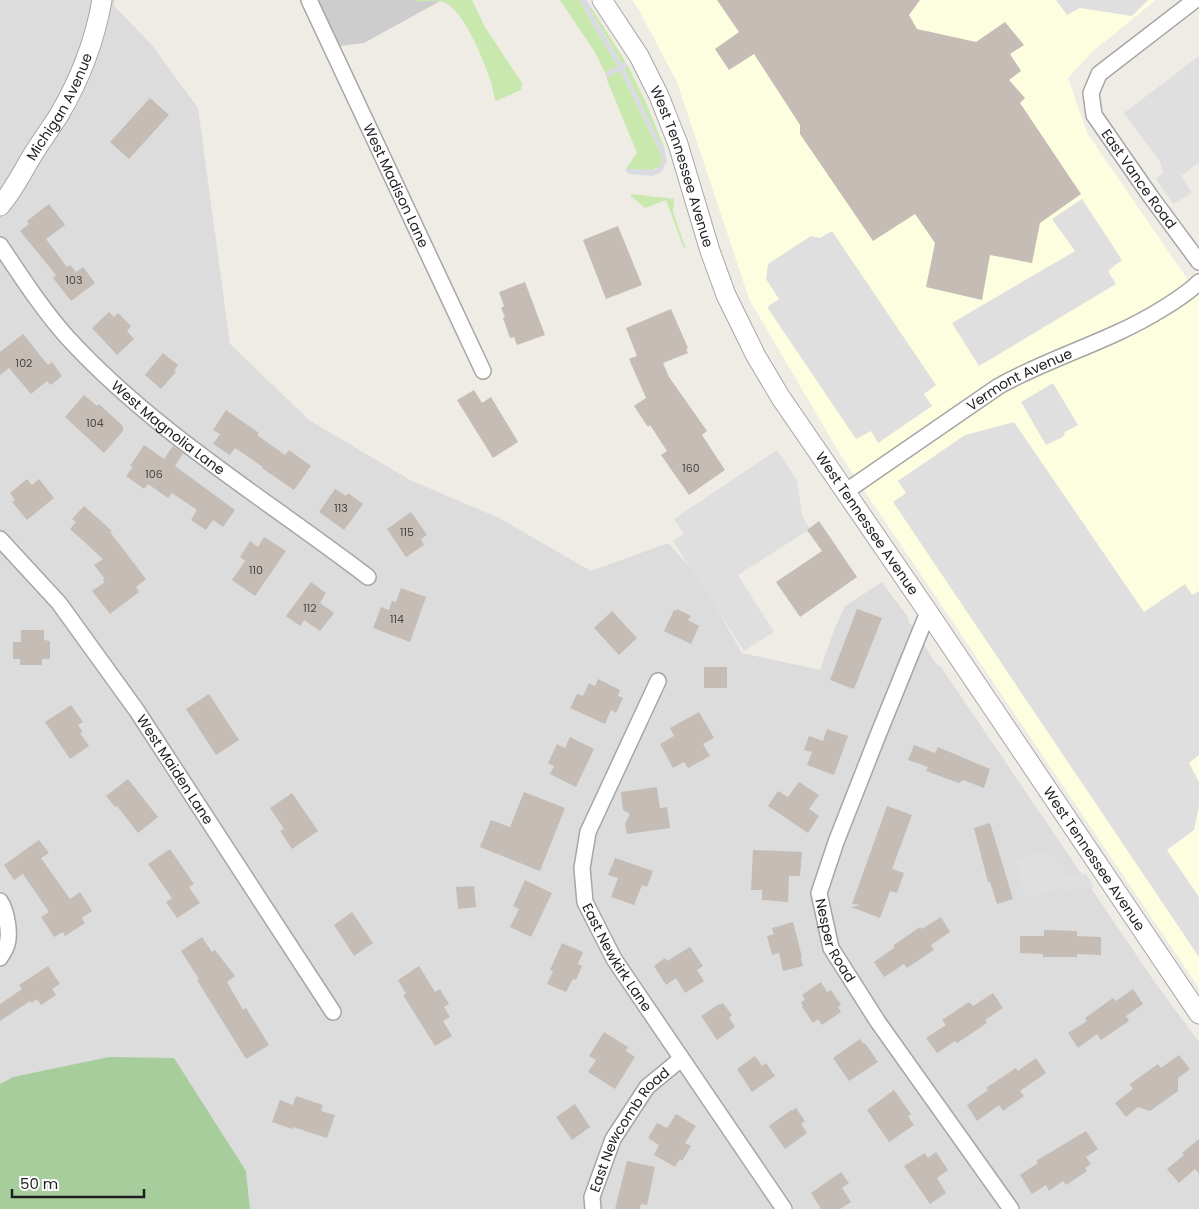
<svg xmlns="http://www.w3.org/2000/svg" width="1199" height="1209" font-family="Poppins,sans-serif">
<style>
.residential{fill:#dddcdc}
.education{fill:#fdfee0}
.religious{fill:#cdcdcd}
.grass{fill:#c8e8ad}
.forest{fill:#a8cd9c}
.parking{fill:#dfdfdf}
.plaza{fill:#dadae5}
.building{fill:#c4bcb5}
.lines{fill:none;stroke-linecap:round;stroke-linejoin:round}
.minor-casing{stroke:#a6a6a6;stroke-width:18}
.tertiary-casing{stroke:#a6a6a6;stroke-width:21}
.minor{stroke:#fff;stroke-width:15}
.tertiary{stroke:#fff;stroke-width:19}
.labels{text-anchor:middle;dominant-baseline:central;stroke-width:4.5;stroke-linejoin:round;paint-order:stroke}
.number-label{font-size:11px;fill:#484644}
.street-label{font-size:14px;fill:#1f1f1f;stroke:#fff}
</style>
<rect width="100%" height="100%" fill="#efece5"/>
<path class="residential" d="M0,0H115L114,6L151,44L198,108L230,344L309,420L410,480L499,518L591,571L668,543L698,576L742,653L820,670L835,628L845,606L882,582L907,616L909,622L912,625L936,664L941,667L1156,984L1199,1042V1209H250L246,1171L0,1084Z"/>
<path class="education" d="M632,0H1156L1092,52L1068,78L1087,133L1199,296V988L843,459L749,299L677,82L640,12Z"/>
<path class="religious" d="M316,0H442L364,43L340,46Z"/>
<path class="grass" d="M414,0H472L485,27L522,83L521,90L496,101C493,96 493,88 491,82C484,62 465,11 444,2C436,0 426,1 418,2Z
M560,0H580L595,29L618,66L605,73L595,52Z
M591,7L625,61L622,64L589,8Z
M628,66L647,105L664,147H662L624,68Z
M620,70L663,158L660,167L649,171L626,169L637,153L607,80V78Z
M631,194L674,199L673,212L686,249L683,246L666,200L645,208L631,196Z"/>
<path class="forest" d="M109,1057L174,1058L246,1171L250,1209H0V1084L13,1077Z"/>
<path class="parking" d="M1056,0H1148L1132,16L1080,8L1067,15Z
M1199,56V163L1181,176L1192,193L1173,204L1156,179L1163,173L1160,162L1124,113Z
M1082,199L1122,260L1108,271L1116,284L979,366L952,323L1075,251L1052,219Z
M832,231L936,385L924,394L932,406L878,443L871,431L856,439L767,307L779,299L766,279L768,264L811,236L820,238Z
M1053,383L1078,425L1065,432L1063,437L1046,445L1021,402Z
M1014,422L1144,612L1185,584L1192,595L1199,591V755L1189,763L1199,782V806L1194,830L1167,850L1199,897V957L893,502L906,493L898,481L965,435Z
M777,450L797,480L802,516L810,529L738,575L774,632L744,651L673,541L684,534L674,519Z
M1042,852L1048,856H1054L1070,876L1086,874L1094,887L1063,890L1062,887L1025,898L1015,859Z"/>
<path class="plaza" d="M580,0H586L591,7L589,8L598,24L621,63L625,61L628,66L624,68L662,147H664L667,162L662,171L657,174L652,176L630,174L626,172V169L655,170L660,167L663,158L620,70L607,78L606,76L605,73L618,66L595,29Z"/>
<path class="building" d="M717,0H920L909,15L917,29L976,42L1005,22L1024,45L1010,54L1021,71L1009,80L1025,98L1020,103L1081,194L1040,223L1032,263L990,255L982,300L926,287L935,243L915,214L873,241L800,134V125L754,54L729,70L715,49L739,32Z
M150,98L169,115L129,159L110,142Z
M49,204L65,225L46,239L67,267L70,265L76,272L83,267L95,283L71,301L53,278L56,275L20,231L29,224L27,221Z
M618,226L642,285L606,299L583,240Z
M525,282L545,335L517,345L514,337L510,338L503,318L505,317L501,308L504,306L499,292Z
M671,309L688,348L686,349L688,353L663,363L669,377L707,431L702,435L725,470L689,495L661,455L667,451L650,425L648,427L634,406L646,398L629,359L637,356L626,328Z
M109,312L114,317L118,313L131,326L127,331L134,339L117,355L92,328Z
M23,334L48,365L52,362L62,376L51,385L47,381L31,394L9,368L0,375V352Z
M163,353L178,365L174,371L176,372L161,389L145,375Z
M474,390L482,403L491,397L518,442L493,458L457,400Z
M84,395L97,406L99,404L123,426V431L104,453L65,417Z
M226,410L259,433L257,435L285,455L289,450L311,466L294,490L262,468L263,467L235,448L230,455L213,444L220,434L213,430Z
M144,445L164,459L173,446L183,453L175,466L235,510L223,527L213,520L206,530L191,520L197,510L172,493L168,498L148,484L144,489L126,476L133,467L130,466Z
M27,479L32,485L39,479L54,498L27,520L12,502L15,500L10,493Z
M335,489L346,496L348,493L363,504L344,530L319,512Z
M84,506L112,531L110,532L146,579L136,587L139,592L110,614L92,591L105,582L103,580L104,578L94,565L103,559L70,529L76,522L72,519Z
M411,512L427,535L421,539L424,545L406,557L387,529Z
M819,521L857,577L800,617L776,582L822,551L807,530Z
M264,537L286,551L255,596L232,580L245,561L240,557L250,541L258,547Z
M311,582L326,593L320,603L334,613L320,631L304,620L300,626L286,616Z
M401,588L426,597L410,642L373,628L381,607L389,610L392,601L396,602Z
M677,609L691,616L688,620L699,626L691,644L664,631L674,610L676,611Z
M857,609L882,618L854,689L830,680Z
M612,611L637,638L619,655L594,628Z
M21,630H44V640L50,641V659H42V665H20V659H13V642H21Z
M704,667H727V688H704Z
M598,679L620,690L618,696L623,698L616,713L611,710L605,724L570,708L577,694L583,696L589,683L595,686Z
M209,694L239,740L216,755L186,709Z
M71,705L83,722L78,725L83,732L80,733L89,746L70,759L45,722Z
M699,712L714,738L703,744L710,756L688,768L684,762L673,768L660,744L674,736L670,728Z
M827,729L848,736L834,775L807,765L812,752L804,750L809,736L823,741Z
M570,737L594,749L576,787L550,774L554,766L548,763L557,744L565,748Z
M914,745L935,753L938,747L990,769L984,788L963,780L959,783L926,771L928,767L908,760Z
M128,779L158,817L138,833L117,806L115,807L106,796Z
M799,782L819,795L809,809L819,816L808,833L768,806L778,791L788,797Z
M657,787L660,808L667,807L670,828L627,834L625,824L630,814L623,810L621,792Z
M524,792L565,808L540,871L480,847L491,820L510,827Z
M292,793L318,831L292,849L280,831L284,829L270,808Z
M887,806L912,815L892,869L904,873L897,893L890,891L880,918L851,907L860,905L852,904Z
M990,823L1013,899L997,904L990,882H988L974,828Z
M39,840L49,853L41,858L70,899L80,892L92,911L82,918L85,923L65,936L63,932L54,937L41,917L49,912L23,874L14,880L4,865Z
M170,849L194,884L189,887L200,903L177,918L166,902L172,898L148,864Z
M753,850L802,852L800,876H789L788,902L762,900V890H751Z
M615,858L653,871L647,887L642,885L634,905L611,897L618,878L608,875Z
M525,880L552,893L531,937L510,927L519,909L513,906Z
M474,886L476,907L458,909L456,887Z
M352,912L373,943L354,956L334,925Z
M941,917L950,932L931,945L934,950L907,968L904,964L884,977L874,962L894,948V945L920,927L922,929Z
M793,922L802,957H801L803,966L783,971L779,953L772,955L767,936L774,934L772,928Z
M1044,930L1077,931V936L1101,937V955L1077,954V957H1043V954L1020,953V936H1044Z
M202,937L212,952L215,950L235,976L227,982L243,1010L246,1008L269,1045L246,1059L197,980L199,979L181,951Z
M562,943L583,952L578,964L582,966L576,980L573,979L566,992L547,984L553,971L550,970Z
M690,947L703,966L697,970L704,981L685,993L676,978L666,985L654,966L665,958L667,961Z
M48,966L60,984L52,989L56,995L41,1005L37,999L31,1003L30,1001L0,1021V1004L22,989L19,985Z
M419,966L435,992L440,989L449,1004L444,1007L450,1017L443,1021L452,1036L435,1046L403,995L406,994L398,980Z
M821,982L827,992L831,990L841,1005L838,1007L841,1012L822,1025L818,1019L813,1023L802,1007L803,1006L801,1002L805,1000L802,995Z
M1133,989L1143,1004L1126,1016L1129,1021L1101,1040L1097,1034L1078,1048L1068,1033L1087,1021L1085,1018L1113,998L1116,1001Z
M993,993L1003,1008L985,1020L987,1023L957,1043L955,1041L937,1053L926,1038L946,1025L942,1020L969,1002L973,1006Z
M723,1003L732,1015L729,1018L735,1027L717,1040L701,1016L719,1004V1005Z
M604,1032L628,1047L626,1051L635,1057L615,1089L588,1072L596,1060L589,1056Z
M860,1039L864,1044L865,1043L878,1062L849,1081L833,1058Z
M1179,1055L1190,1069L1178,1078V1091L1150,1111L1138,1107L1126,1117L1115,1103L1133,1089L1130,1084L1158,1064L1161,1068Z
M755,1056L762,1066L766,1063L775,1076L752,1092L737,1069Z
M1036,1058L1046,1073L1020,1091L1024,1096L1003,1111L999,1105L977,1121L967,1105L988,1090L986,1088L1016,1068L1018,1071Z
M894,1090L911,1114L908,1116L914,1125L889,1142L867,1110Z
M296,1096L323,1105L321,1111L335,1115L327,1138L293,1127L292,1129L272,1122L280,1100L293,1105Z
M575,1104L590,1127L572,1140L556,1117Z
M796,1108L805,1121L801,1124L807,1133L785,1149L769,1126L791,1110L792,1111Z
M676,1114L696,1126L685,1143L691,1146L682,1161L680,1159L675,1167L654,1155L659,1145L648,1138L657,1123L667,1128Z
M1086,1131L1098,1149L1086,1157L1091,1164L1085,1168L1087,1171L1066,1185L1063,1181L1049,1191L1046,1185L1032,1194L1020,1175L1038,1163L1036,1161Z
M1199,1139V1174L1195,1169L1179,1183L1167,1169L1184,1155L1182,1153Z
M936,1152L948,1170L937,1178L946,1193L930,1204L904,1166L925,1153L928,1158Z
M627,1161L655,1167L647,1205L641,1204L640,1209H615Z
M841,1172L849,1183L842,1188L851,1202L840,1209H821L811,1193Z"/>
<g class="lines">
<defs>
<g id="minor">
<path id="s1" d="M309,0L483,371"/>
<path id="s2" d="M1195,0L1099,74L1091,93L1094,115L1151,197L1199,262"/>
<path id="s3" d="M0,245C21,276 42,309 67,337C154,432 266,499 368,577"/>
<path id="s4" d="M845,492L999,386C1051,357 1111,341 1162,309C1175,301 1188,293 1199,282"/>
<path id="s5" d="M0,539L59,603L137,711L333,1012"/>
<path id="s6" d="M928,612L878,735L836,842L819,893L831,948L878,1022L1011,1209"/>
<path id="s7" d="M658,681L588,832L582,868L585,902L614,959L784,1209"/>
<path d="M0,901C7,911 11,936 6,947C5,951 2,954 0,958"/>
<path id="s8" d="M593,1209L592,1197L613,1139L647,1087L681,1059"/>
</g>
<g id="tertiary">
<path id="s9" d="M602,0L639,56L659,96L678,144L710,251L726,295L756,356L781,398L928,612L1199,1014"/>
<path id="s10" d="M0,206C12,192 20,177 29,161C38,145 49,131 59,115C79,81 95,40 102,0"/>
</g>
</defs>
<use href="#minor" class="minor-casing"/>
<use href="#tertiary" class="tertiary-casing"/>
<use href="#minor" class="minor"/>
<use href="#tertiary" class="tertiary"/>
</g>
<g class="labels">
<g class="number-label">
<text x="74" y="280">103</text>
<text x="24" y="363">102</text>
<text x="95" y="423">104</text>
<text x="691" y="468">160</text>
<text x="154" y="474">106</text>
<text x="341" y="508">113</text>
<text x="407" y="532">115</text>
<text x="256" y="570">110</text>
<text x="310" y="608">112</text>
<text x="397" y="619">114</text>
</g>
<g class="street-label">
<text stroke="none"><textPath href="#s10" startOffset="116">Michigan Avenue</textPath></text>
<text stroke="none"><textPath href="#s9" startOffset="186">West Tennessee Avenue</textPath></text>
<text stroke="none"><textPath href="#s2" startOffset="242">East Vance Road</textPath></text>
<text stroke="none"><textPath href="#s1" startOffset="205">West Madison Lane</textPath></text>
<text stroke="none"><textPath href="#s4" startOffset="208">Vermont Avenue</textPath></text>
<text stroke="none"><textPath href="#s3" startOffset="250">West Magnolia Lane</textPath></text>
<text stroke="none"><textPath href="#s9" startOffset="591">West Tennessee Avenue</textPath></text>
<text stroke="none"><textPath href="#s5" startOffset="290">West Maiden Lane</textPath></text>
<text stroke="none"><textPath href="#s9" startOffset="996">West Tennessee Avenue</textPath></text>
<text stroke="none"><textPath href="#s6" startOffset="352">Nesper Road</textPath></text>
<text stroke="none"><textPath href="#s7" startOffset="301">East Newkirk Lane</textPath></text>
<text stroke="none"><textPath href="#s8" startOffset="90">East Newcomb Road</textPath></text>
</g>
</g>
<path d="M12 1189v8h132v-8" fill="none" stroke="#1f1f1f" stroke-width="2.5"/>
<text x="20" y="1189" font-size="15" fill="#1f1f1f" stroke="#ffffff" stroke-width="4" paint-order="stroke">50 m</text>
</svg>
